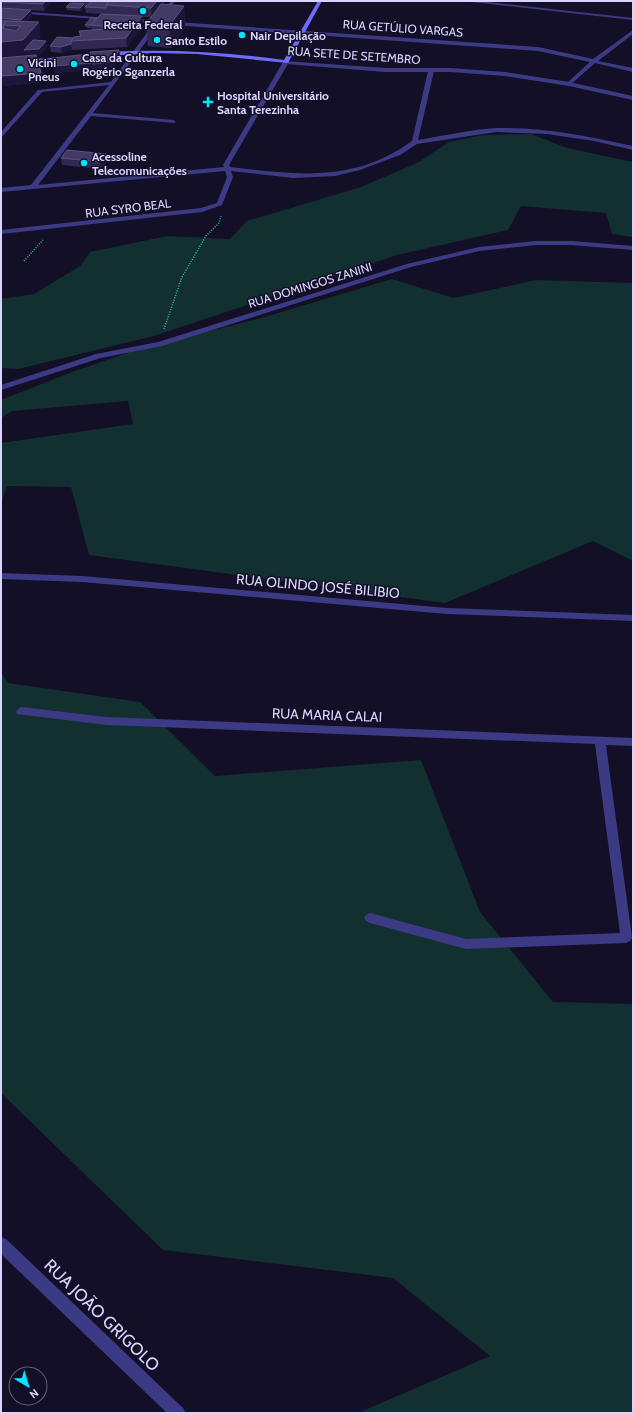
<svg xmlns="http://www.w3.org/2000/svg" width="634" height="1414" font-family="Cabin,sans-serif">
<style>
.green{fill:#12302f}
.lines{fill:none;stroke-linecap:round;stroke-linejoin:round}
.path{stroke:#2fb8b0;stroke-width:1.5;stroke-dasharray:1 1.5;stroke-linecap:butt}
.minor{fill:#3d3a85;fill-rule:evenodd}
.tertiary{fill:#3d3a85;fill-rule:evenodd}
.secondary{fill:#6f6bff;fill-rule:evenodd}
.wall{fill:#312854}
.shaded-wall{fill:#1d163a}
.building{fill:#433a66;stroke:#5a527e}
.poi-dot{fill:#00e5ff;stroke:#130f26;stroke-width:1.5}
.labels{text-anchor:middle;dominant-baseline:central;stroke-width:3;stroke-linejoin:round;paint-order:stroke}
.far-poi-label{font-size:12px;font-weight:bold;fill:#d9d4ff;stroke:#130f26;text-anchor:start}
.far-street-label{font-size:12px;fill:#d9d4ff;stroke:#130f26}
.street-label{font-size:14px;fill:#d9d4ff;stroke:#130f26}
.near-street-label{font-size:17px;fill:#d9d4ff;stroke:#130f26}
</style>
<rect width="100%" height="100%" fill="#130f26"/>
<path class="green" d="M531,134L567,148L633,162V237L612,234L606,213L521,206L508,230L397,255L154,336L18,369L1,368V299L34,294L80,266L90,252L167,236L230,239L247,221L361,187L417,163L449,142L483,135Z
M392,279L454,298L536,280L633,283V561L593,541L445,603L89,555L71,487L7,486L1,503V443L133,424L128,401L12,411L1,418V400L72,372L136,350L261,318Z
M1,672L8,683L140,702L215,776L421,760L480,912L553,1002L633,1004V1413H358L490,1356L393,1278L163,1250L1,1093Z"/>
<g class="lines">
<path class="path" d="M24,261L43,240
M164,329L182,277L206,236L219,223L221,216"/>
<path class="minor" d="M171,1H175L161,21L538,47L593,59L633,30V34L598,61L633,68V72L595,63L569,86L567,85V83L590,62L538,51L159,24L93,113L173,120L175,121V123L91,116L38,185L224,167L223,165L283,62L286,60L289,62L229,165L230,167C297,175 354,183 412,141L428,71L431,69L434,71L418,140C443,136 473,129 497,128C543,127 588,136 633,146V150L594,141L547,134L496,132L417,144L400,155L360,170L335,176L293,178L231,171L233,177L222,205L202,212L1,234V230L201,208L217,203L227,177L225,171L1,192V188L31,185L109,85L42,92L1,138V132L38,90L111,82L154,23L129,21L127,19L156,20Z
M1,10L111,18L113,19L111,20L1,12Z
M535,241H571L633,246V250L571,245H535L479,251L411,267L162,346L101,358L1,390V385L96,354L158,342L407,264L479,247Z
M1,573L82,576L447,608L633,615V621L447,614L82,582L1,579Z
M21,707L107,717L633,738V746L606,745L632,938L630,941L626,943L466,949L370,923L366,921L364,918L366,915L370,913L466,939L620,933L595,744L107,725L17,714L16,711Z
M1,1237L6,1239L183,1408L186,1413H167L1,1254Z"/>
<path class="tertiary" d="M463,1H479L633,18V20Z
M284,61L385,68H450L505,72L569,82L633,96V100L569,86L505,76L450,72H385L286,64L284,63Z"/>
<path class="secondary" d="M318,1H322L288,63L197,54L153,53L107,56L104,54L107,52C167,49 225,52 284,60Z
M67,57L68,58L65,60L1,65V61Z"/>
</g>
<path class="wall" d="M53,1L44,11L3,8L2,2Z
M72,1H165L163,4L184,6L185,28L171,48L148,46L146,24L151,17H142L143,25L127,47L72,50L62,53L51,52L50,46L73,38L80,36L79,31L92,30V28H86L85,25L97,18L101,14L86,13L85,7L86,6H84V7L81,11L67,10L66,7L72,4Z
M1,8L31,10L32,16L26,22H39L41,38L39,40L46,41L47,47L40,55H36L41,73L42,82L4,86L1,71Z
M119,50L120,56L113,68L94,70L92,64L93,70L55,73L52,58L90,57V52Z
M106,154L107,161L101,169L62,165L61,158Z"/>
<path class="shaded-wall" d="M46,1H53L44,11L43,4Z
M157,1H165L152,17L151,8Z
M84,4V7L81,11L80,8Z
M184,6L185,28L171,48L169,26Z
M31,10L32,16L22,26L21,20Z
M142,16L143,25L127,47L126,38Z
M39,22L41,38L31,49L46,41L47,47L40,55L1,59V34L4,42Z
M71,44L72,50L62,53L61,47Z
M119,50L120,56L113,68L94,70L93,64Z
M92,63L93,70L55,73L54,66Z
M41,73L42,82L4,86L2,76Z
M106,154L107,161L101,169L100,162Z"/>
<path class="building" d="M2,1H46L43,4L2,2Z
M92,1H109L106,5V8L85,7Z
M110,1H157L151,8L106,5Z
M70,3L84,4L80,8L66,7Z
M161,4L184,6L169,26L146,24Z
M1,8L31,10L21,20L1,18Z
M101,14L142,16L126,38L71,41L74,37L81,36L79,31L119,28L91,25Z
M91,18H97L91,25H85Z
M1,21H7L3,25L4,28H1Z
M7,21L39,22L23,40L1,42V28L16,31L21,26L3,25Z
M57,37L73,38L71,41V44L61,47L50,46Z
M33,40L46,41L39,49L24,50Z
M119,50L112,62L93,64L90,52Z
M89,54L92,63L54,66L52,58Z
M36,55L41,73L2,76L1,70V58Z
M67,150L106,154L100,162L61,158Z"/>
<g class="poi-dot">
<circle cx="143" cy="11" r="4"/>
<circle cx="242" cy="35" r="4"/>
<circle cx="157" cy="40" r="4"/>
<circle cx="74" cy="64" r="4"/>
<circle cx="20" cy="69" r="4"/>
<path d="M206 96h4v4h4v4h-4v4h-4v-4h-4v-4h4z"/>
<circle cx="84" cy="163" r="4"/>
</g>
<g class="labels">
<g class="far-poi-label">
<text x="143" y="24" text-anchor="middle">Receita Federal</text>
<text x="250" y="35">Nair Depilação</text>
<text x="165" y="40">Santo Estilo</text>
<text x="82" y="57">Casa da Cultura<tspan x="82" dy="14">Rogério Sganzerla</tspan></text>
<text x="28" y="62">Vicini<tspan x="28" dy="14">Pneus</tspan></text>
<text x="217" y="95">Hospital Universitário<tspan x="217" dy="14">Santa Terezinha</tspan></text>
<text x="92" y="156">Acessoline<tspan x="92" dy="14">Telecomunicações</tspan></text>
</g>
<g class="far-street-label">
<text transform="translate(403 28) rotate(4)">RUA GETÚLIO VARGAS</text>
<text transform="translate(354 55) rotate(4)">RUA SETE DE SETEMBRO</text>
<text transform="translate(128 208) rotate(-7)">RUA SYRO BEAL</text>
<text transform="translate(310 285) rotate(-17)">RUA DOMINGOS ZANINI</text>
</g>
<g class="street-label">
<text transform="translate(318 586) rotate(5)">RUA OLINDO JOSÉ BILIBIO</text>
<text transform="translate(327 715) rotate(2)">RUA MARIA CALAI</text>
</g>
<g class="near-street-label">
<text transform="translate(102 1315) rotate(44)">RUA JOÃO GRIGOLO</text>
</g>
</g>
<rect width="634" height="1414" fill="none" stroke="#d9d4ff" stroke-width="4"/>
<g transform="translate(28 1386) rotate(142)"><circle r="19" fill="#130f26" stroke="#625e7d"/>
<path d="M0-3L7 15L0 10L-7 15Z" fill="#00e5ff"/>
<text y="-6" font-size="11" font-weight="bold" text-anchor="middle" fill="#d9d4ff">N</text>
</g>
</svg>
